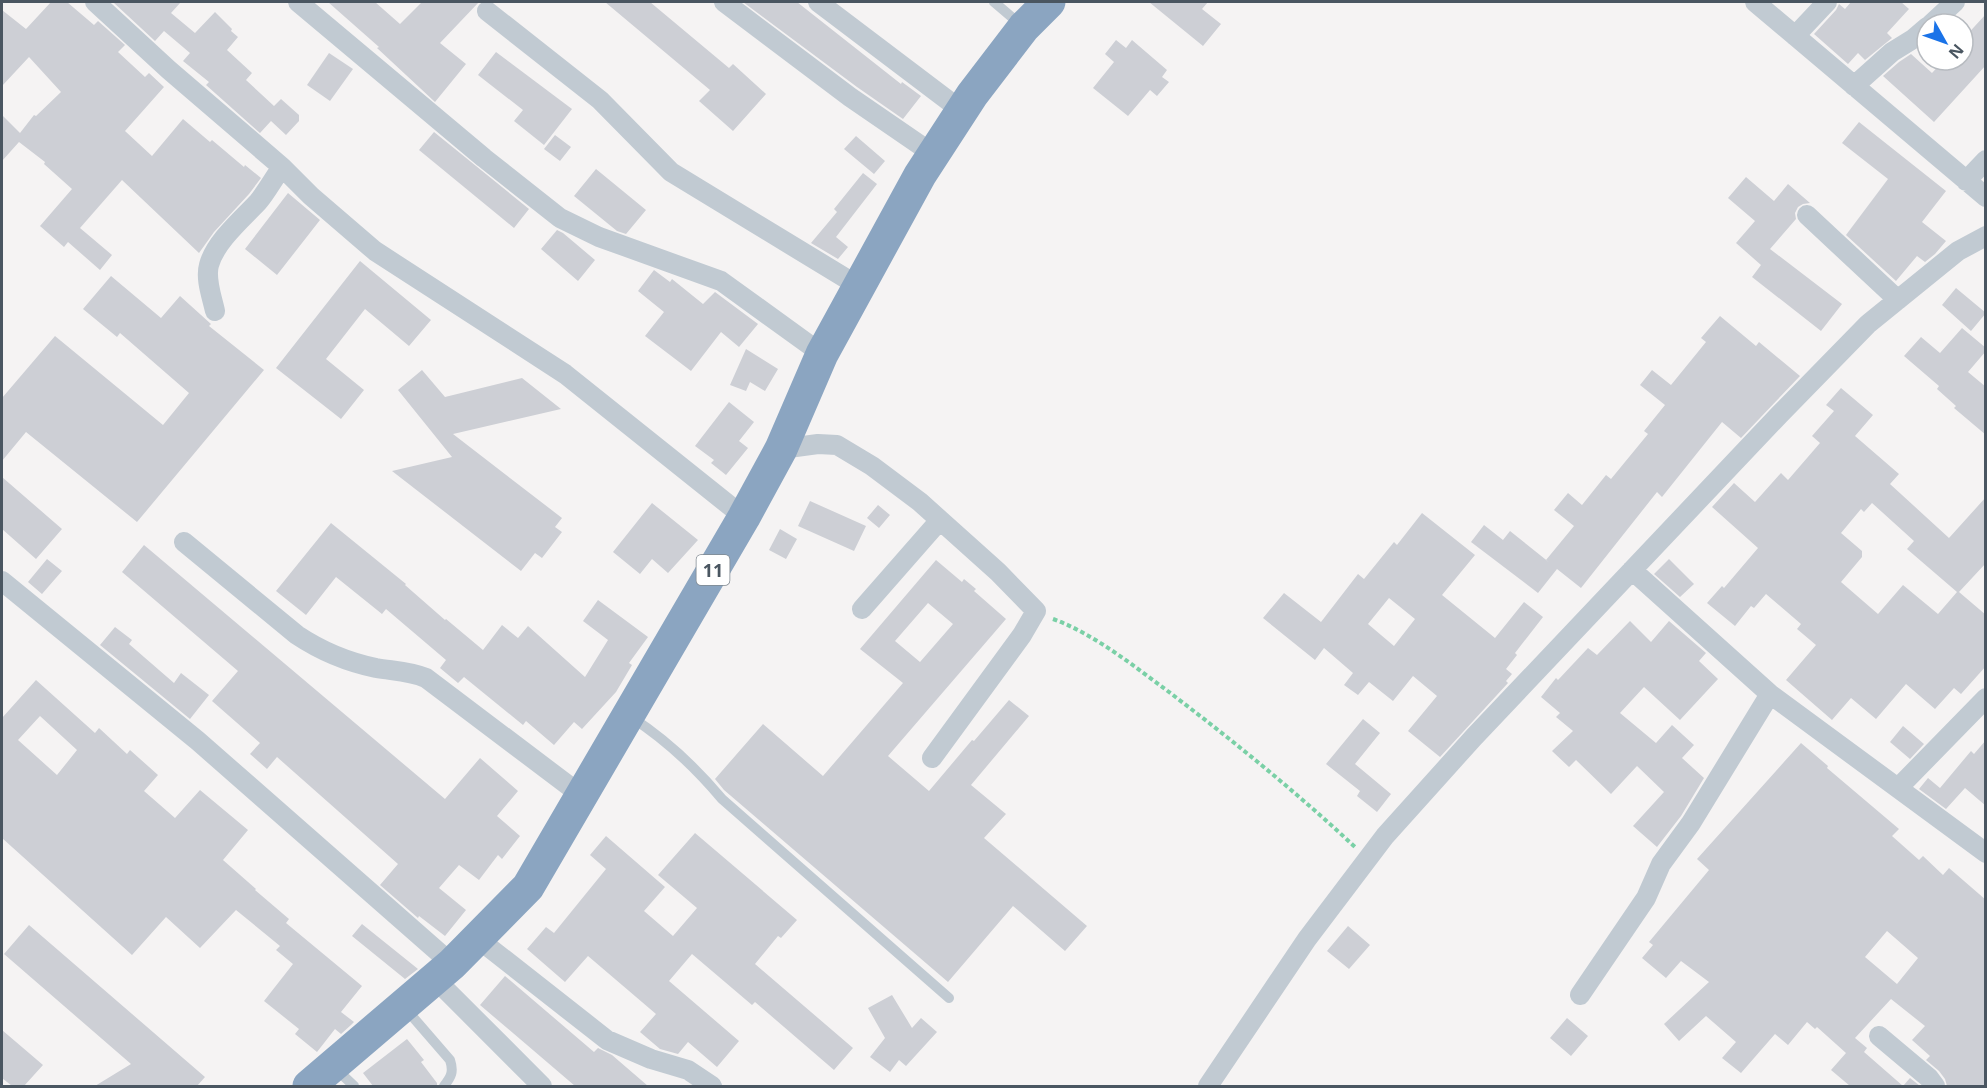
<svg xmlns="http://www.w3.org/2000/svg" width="1987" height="1088" font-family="'Open Sans',sans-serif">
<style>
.building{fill:#cdcfd5;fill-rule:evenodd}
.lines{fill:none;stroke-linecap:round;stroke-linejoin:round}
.path{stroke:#7ad0a6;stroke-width:4;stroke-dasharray:4.5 3;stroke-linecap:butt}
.lane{stroke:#c1cad2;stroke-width:10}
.street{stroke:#c1cad2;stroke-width:20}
.highway{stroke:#8ba5c1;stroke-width:33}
.labels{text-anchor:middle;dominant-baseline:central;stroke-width:5;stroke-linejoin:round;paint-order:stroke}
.shield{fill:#fff;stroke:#808990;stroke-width:1.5}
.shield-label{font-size:18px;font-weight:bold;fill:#4a5661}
</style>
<rect width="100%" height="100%" fill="#f5f3f3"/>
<path class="building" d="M51,2H67L94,25L98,21L125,45L118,52L145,77L149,73L164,87L125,131L152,156L183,119L210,142L212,140L244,167L245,165L261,178L249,194L214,232L199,253L122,180L80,228L112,255L100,270L68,242L64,247L40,226L72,189L44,164L45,162L19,142L2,161V115L20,133L34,115L36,116L61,92L29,57L2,86V10L26,29Z
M115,2H181L171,13L195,33L215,12L232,29L231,31L238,37L227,50L252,73L246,80L274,106L281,99L299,115V121L286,135L271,121L260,133L206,85L209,82L183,61L190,53L164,31L155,41L114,3Z
M328,2H375L400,24L422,2H479L440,43L466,64L435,102L377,48L379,47Z
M605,2H650L729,68L733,64L766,94L733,131L699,101L710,90Z
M743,2H797L901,84L902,82L921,96L903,119L857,87Z
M1149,2H1208L1202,9L1221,24L1203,46Z
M1851,2H1901L1909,9L1887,33L1892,38L1865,60L1858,53L1848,64L1814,34L1836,10L1839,4L1845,9Z
M1986,14V65L1934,122L1883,76L1899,62L1911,54L1932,73L1944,60H1963V39Z
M1116,40L1126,48L1132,40L1167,70L1162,77L1169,82L1157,96L1150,90L1128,116L1093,88L1114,62L1105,54Z
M496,52L572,109L544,145L514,121L523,110L478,75Z
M329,53L353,69L330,101L307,85Z
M1859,122L1946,191L1922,222L1946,241L1935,254L1925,262L1917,256L1896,281L1846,235L1888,179L1842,143Z
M434,132L529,209L514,228L419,150Z
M555,135L571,147L560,161L544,149Z
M856,136L885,161L874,174L844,149Z
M596,169L646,210L626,234L617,231L574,196Z
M863,173L877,184L836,237L848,247L838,259L811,243L837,212L834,209Z
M1746,177L1774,201L1788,184L1810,203L1803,204L1798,207L1795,213L1796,219L1770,249L1842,304L1821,331L1752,277L1761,265L1736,243L1755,221L1728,198Z
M288,193L320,220L277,275L245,249Z
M557,230L563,233L595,260L578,281L541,249Z
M360,261L431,320L409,346L365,309L326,359L364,390L341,419L276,368Z
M654,270L670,282L672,279L703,304L715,292L758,324L739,347L721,332L691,371L645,336L664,312L638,291Z
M111,276L161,318L180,296L211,324L209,326L264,370L137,522L26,432L2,461V398L55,336L163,425L189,393L120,333L117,337L83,309Z
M1956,288L1986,313L1971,331L1942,305Z
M1720,316L1756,346L1759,342L1800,376L1741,438L1722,422L1662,497L1657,492L1581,588L1557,569L1538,593L1471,542L1484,525L1503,540L1510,531L1550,563L1546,560L1574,526L1554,510L1568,493L1582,505L1606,475L1611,479L1648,434L1644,431L1665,405L1640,385L1652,370L1671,385L1706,342L1701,338Z
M1962,328L1986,348V351L1968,372L1986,387V435L1954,408L1956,406L1937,389L1939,386L1904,356L1921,337L1940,353Z
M746,349L778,369L765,391L750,382L746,391L730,385Z
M422,370L445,397L522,378L561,409L453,434L562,518L555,527L562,532L542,558L535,553L521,571L392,471L452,457L398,390Z
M1841,388L1873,415L1855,436L1899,474L1890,484L1949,538L1986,497V563L1959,592L1986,615V666L1961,694L1954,688L1935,709L1906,684L1876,719L1851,698L1832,720L1786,680L1816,645L1797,629L1801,624L1766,594L1754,608L1751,606L1735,626L1707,603L1722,586L1724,588L1758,548L1712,507L1734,483L1755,502L1781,473L1788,480L1820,443L1812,436L1834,411L1826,405ZM1872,503L1914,541L1907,549L1957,592L1938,614L1903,585L1878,614L1841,582L1862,557V551L1841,533L1861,509L1864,512Z
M729,402L754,422L739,441L748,448L726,475L711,463L714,460L695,446Z
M2,477L62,529L36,559L2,529Z
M810,501L866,526L854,551L798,526Z
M652,503L698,540L668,573L652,559L640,574L613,552Z
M878,505L890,515L879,528L867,518Z
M1422,513L1475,555L1442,595L1495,638L1524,602L1543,617L1515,653L1517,655L1506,669L1512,674L1506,681L1508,683L1440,757L1408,731L1437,696L1413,676L1393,701L1369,682L1358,695L1344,685L1353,673L1324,648L1315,660L1263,618L1284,593L1321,622L1358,574L1364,579L1394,542L1397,545ZM1389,598L1415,619L1394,646L1368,624Z
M331,523L406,584L405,585L445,620L446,619L483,650L502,625L518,638L528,626L585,677L608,640L583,621L598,600L648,637L629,663L632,665L616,692L582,729L574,722L554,745L526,721L523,725L464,677L458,683L440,668L446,660L386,609L382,614L336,577L306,615L276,591Z
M780,529L797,539L786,559L769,550Z
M144,545L445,799L480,758L518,791L497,816L520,836L502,859L498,855L479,880L459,865L439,888L466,910L445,936L419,916L418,918L380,885L398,864L277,757L267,769L250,754L260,743L212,701L238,671L122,572Z
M47,559L62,571L42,594L28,582Z
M1669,559L1694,584L1680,597L1654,574Z
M936,560L962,582L964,579L976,589L974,591L1006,619L888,756L929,791L972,740L974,741L1009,700L1029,716L971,785L1006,814L984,838L1087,926L1065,951L1013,906L948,982L724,790L715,779L763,724L823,776L903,683L860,649ZM928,603L953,624L920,662L895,641Z
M1630,621L1651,642L1669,621L1706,653L1699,661L1718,679L1680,720L1644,687L1620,713L1656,743L1672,725L1694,745L1682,758L1704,778L1681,816L1657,847L1633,826L1664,792L1637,766L1611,794L1576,760L1569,767L1552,751L1573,731L1556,717L1560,713L1541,697L1556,678L1558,680L1588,648L1597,655Z
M115,627L132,640L129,644L174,683L181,673L209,695L190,719L100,645Z
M36,680L95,733L99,728L127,754L130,750L158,775L144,791L175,818L200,790L248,830L223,860L256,889L255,890L289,919L286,923L362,986L341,1012L354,1022L351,1025L341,1034L335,1029L317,1052L295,1034L299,1029L264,1001L293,964L276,950L280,946L236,910L200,948L166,917L132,955L2,838V718ZM40,716L77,750L57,775L18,740Z
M1363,719L1380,733L1355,764L1391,794L1377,812L1357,796L1360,791L1326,764Z
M1903,726L1924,744L1910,759L1890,742Z
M1986,740V806L1965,788L1946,809L1919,789L1928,778L1940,788L1971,751L1974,754Z
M1801,743L1828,766L1827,768L1899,829L1892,836L1919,860L1923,856L1943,875L1949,868L1986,900V1086H1947L1945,1079L1939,1071L1926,1060L1930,1056L1912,1040L1925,1026L1891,999L1855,1038L1867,1048L1864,1052L1903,1086L1910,1078L1920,1086H1850L1831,1070L1846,1053L1817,1027L1815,1029L1807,1022L1788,1045L1775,1034L1741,1073L1722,1058L1736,1042L1706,1016L1679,1041L1664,1024L1709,982L1681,961L1666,978L1642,958L1653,945L1649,942L1709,870L1697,859ZM1887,931L1918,958L1897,984L1865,957Z
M695,833L797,920L781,938L778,936L755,964L853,1048L834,1070L755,1002L752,1005L692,954L669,981L739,1041L717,1067L688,1042L678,1054L660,1049L640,1032L656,1014L588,956L565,982L527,949L546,927L554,933L606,869L590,855L606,836L665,887L644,911L673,936L697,908L658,875Z
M362,924L418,969L405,979L352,936Z
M29,925L205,1077L197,1086H95L131,1064L4,954Z
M1348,926L1370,945L1349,969L1327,951Z
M505,976L594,1052L598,1048L612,1055L648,1086H575L480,1005Z
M892,995L912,1028L921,1018L937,1032L906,1066L899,1060L890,1072L870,1057L885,1038L868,1008Z
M1567,1018L1588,1036L1571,1056L1550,1038Z
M2,1030L43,1065L24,1086H12L2,1078Z
M407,1039L424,1060L421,1062L437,1083V1086H373L363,1073Z"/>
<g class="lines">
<path class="path" d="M1053,619C1094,634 1131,664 1165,689C1231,739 1295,791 1355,847"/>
<path class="lane" d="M994,2L1021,25
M631,717C665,739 696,768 722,799L949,998
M405,1008L450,1060C454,1072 451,1077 444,1086
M335,1068L354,1086"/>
<path class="street" d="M95,2L169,70L282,167
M298,2L484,158L560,218L599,237L721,281L822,354
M724,2L850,97L933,154
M818,2L962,111
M1755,2L1986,197
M487,11L600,100L671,172L860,287
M1931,24L1955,2
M1795,36L1827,2
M1854,86L1892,52L1913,39L1927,27
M1966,181L1986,160
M1807,215L1898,300
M215,311C212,297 205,279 209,265C215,242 242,219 258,202C267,191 274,178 282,167L311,196L375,251L565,374L744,517
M781,449L818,444L837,445L872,466L920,502L998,572L1036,611L1022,635L932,758
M184,542L297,635C321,651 347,662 376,668C393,671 410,671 426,678L581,795
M1632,570L1770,694
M2,581L198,741L452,964
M862,609L940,520
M1899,787L1986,698
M477,938L607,1040L651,1059L688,1070L712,1086
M435,979L542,1086
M1580,995L1646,898L1661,864L1691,823L1770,694L1986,853
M1879,1036L1929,1078L1935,1086
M1208,1086L1307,939L1385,836L1474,737L1780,414L1868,324L1958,251L1986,236"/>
<path class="highway" d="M309,1086L452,964L528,887L744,517L781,449L822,354L920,175L972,95L1024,27L1049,2"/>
</g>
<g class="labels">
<rect class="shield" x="696.5" y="555" width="33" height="30" rx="4.5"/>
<g class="shield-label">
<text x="713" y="570">11</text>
</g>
</g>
<rect width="1987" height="1088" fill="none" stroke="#4a5661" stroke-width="6"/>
<g transform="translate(1945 42) rotate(130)"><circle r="28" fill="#ffffff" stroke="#b7bbc0" stroke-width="1.5"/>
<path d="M0-4.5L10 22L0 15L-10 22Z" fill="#1a73e8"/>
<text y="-9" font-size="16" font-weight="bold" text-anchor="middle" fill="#4a5661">N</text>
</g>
</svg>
